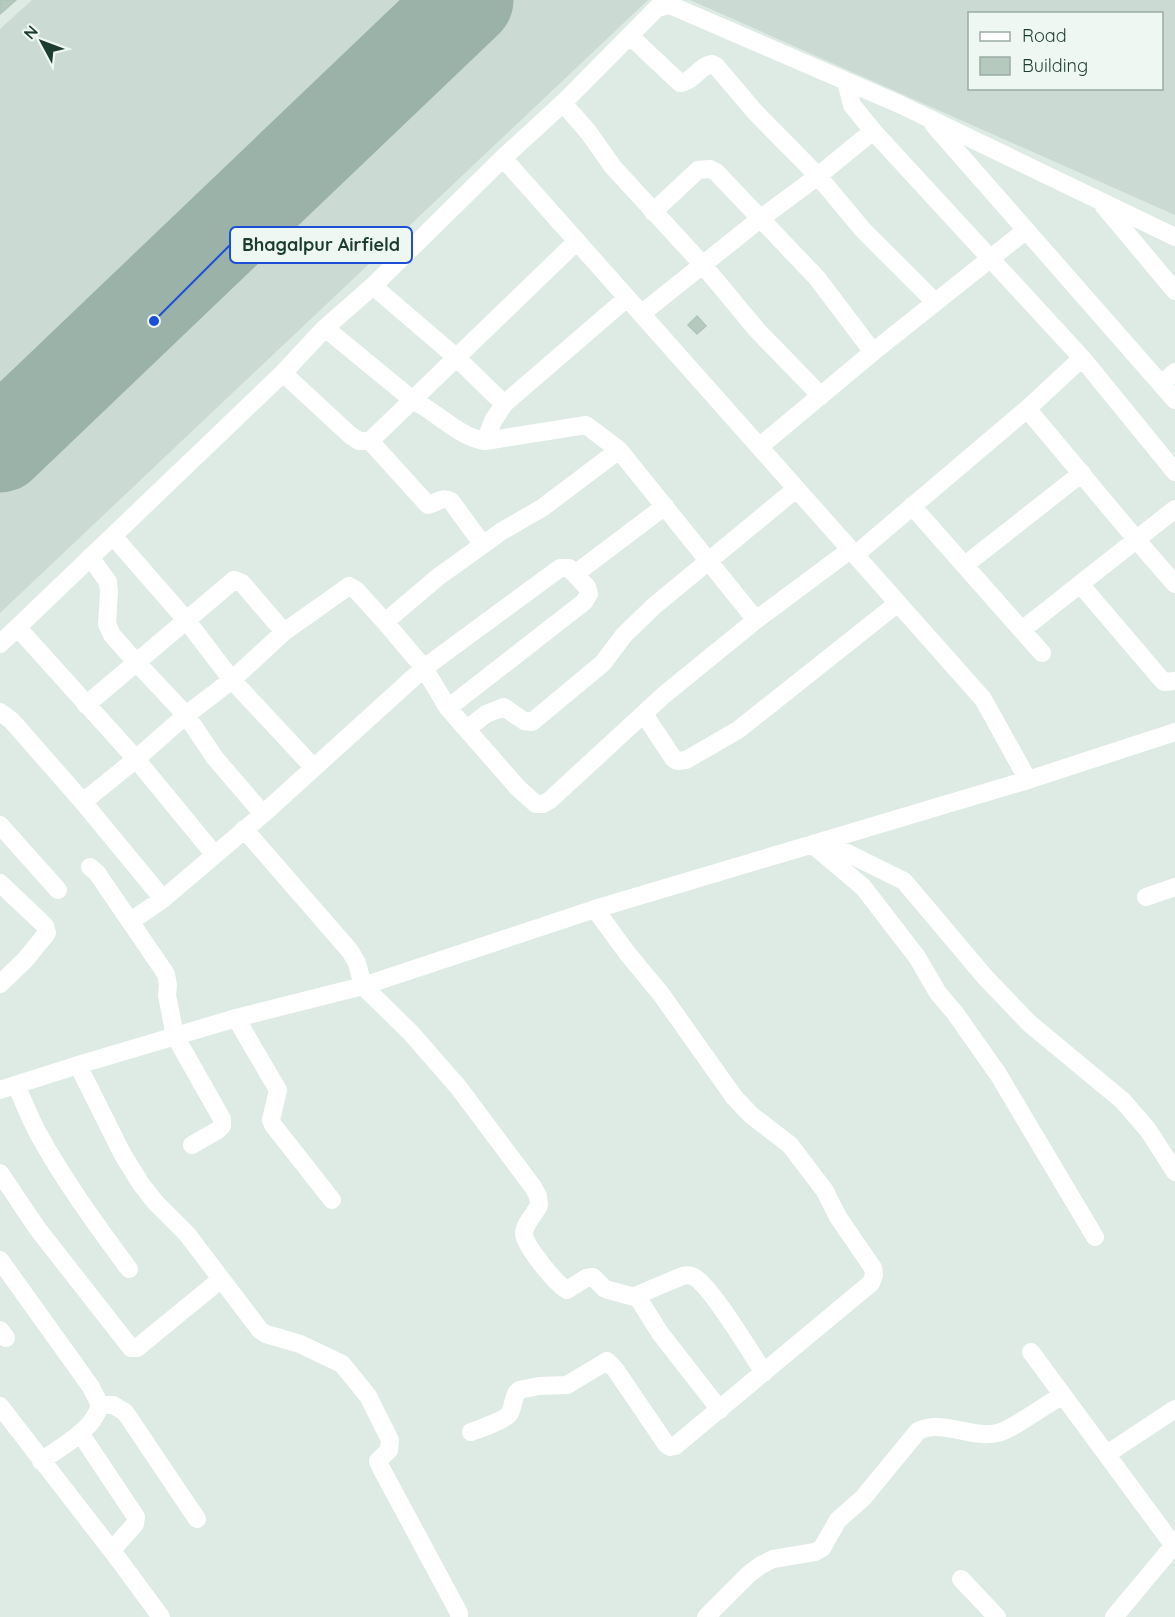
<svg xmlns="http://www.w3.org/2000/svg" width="1175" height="1617" font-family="Quicksand,sans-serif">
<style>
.built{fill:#cbdbd3;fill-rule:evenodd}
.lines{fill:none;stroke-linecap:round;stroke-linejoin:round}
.runway{stroke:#9ab2a8;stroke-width:93}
.building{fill:#b5c9bf;stroke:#afc5ba;stroke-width:1.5}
.minor{stroke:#fff;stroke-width:18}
.leader{fill:none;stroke:#1d4ed8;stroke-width:2}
.callout-dot{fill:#1d4ed8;stroke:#eef7f2;stroke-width:2}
.callout{fill:#eef7f2;stroke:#1d4ed8;stroke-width:2}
.callout-label{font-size:18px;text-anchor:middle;font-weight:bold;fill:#1d3c31}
</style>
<rect width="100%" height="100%" fill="#ddebe4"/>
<path class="built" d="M32,0H648L0,613V29Z
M690,0H1175V215ZM970,14H1162V88H970Z"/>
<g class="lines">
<path class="runway" d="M0,446L467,0"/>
</g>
<path class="building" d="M0,0H16L0,14Z
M697,316L706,326L697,334L688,325Z"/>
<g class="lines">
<path class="minor" d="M630,36L680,83C693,82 699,66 712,64L716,66L755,112L818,176L863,230L935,302
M846,81L852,105L873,131
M563,103L589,133L613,167L703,265L757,330L821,396
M933,124L1175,400
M503,158L983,699L1028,780L1175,732
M1103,205L1175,291
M653,212L698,170L710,169L716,172L817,278L873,352
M373,286L457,358L504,404
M641,314L760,219L818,176L873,131L1082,358L1027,409L855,555
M325,328L414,401C438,413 459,437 485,441L586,425L619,450L756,620L850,550
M1082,358L1175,472
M283,373L350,435L359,441H370L577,241
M1161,384L1175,372
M1027,409C1077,467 1124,527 1175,584
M370,441L428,505C437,503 442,496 451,501L483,545
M485,441L493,421L504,404L627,298
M759,447L873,352L1025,231
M912,506L1042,653
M113,536L187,621L232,680L314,768
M90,557L108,582L109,592L107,624L112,635L137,663L186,715L215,758L263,814
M965,565L1082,473
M575,574L665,506
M1080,584L1161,679L1164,682L1175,681
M385,622L438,577L502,531L542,508L619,450
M18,628L136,759L214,854
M1022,630L1175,509
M0,644L283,373L325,328L373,286L503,158L563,103L657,8L670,5L899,104L1175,237
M86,705L234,580L242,583L284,632
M0,712L12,721L83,802L163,899
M644,714L673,758L677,761L686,760L738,730L898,603
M467,729L486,714L504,707L524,721L532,722L603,663L624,635L654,606L796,489
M83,802L136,759L186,715L232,680L284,632L349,586L356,590L385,622L424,668L448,708L518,788L536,804H543L550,800L665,694L756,620
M0,825L58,890
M244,829L350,951L357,963L363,986L411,1033L459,1088L533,1187L538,1196L539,1205C535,1214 524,1224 524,1234C525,1246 556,1284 567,1290L586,1278L593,1277L605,1289L638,1298L660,1333L720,1410
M823,841L904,881L985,977L1029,1023L1123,1101L1148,1130L1175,1172
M812,844L863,887L917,957L938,993L955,1013L998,1074L1095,1237
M90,867L97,873L166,974L168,985L167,995L175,1036L222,1119V1126L218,1130L192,1145
M0,883L39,920L45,926L47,933L25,960L0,984
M1146,897L1175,887
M131,921L163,899L263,814L424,668L560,568H569L587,587L589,594L584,602L448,708
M236,1018L278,1090L271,1120L273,1125L332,1200
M78,1065L123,1155L141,1184L155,1202L187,1234L260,1330L266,1334L300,1344L342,1364L368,1396L390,1440L389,1450L378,1461L381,1468L459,1613V1617
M16,1085C24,1102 30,1119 39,1135C65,1182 97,1226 129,1269
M0,1090L78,1065L236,1018L363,986L595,909L1028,780
M0,1173L37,1228L131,1348H137L220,1280
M0,1260L91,1387L100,1405C93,1431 62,1446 41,1461
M635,1296L680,1277C685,1275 689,1274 694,1277C710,1285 752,1354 764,1373
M0,1330L6,1338
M1031,1352L1174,1546
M100,1405H113L125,1412L197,1519
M0,1406L116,1556L161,1617
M471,1432C479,1429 506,1420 510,1413C514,1405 512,1397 519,1390L539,1386L567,1385L607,1361L615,1369L666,1444L670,1447L675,1446L871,1283L874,1275L873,1268L838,1217L825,1191L790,1145L751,1115L734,1097L661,994L627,953L595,909
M80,1433L136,1517L135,1524L112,1550
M1107,1454L1175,1409
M961,1579L997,1617
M706,1617L749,1574L761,1565L773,1559L815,1552L822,1548L838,1520L863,1498L918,1431C944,1419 971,1439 997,1433C1012,1430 1048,1403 1063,1395
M1114,1617L1175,1544"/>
</g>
<path class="leader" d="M154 321L230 245"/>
<circle class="callout-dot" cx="154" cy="321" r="6"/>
<rect class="callout" x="230" y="227" width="182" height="36" rx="6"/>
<g class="callout-label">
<text x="321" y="251">Bhagalpur Airfield</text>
</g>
<rect x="968" y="12" width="195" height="78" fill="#eef7f2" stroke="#9aaca5" stroke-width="1.5"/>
<rect x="980" y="32" width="30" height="9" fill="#ffffff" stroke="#9aaca5" stroke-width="1.5"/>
<text x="1022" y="42" font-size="18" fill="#1d3c31">Road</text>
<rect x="980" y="57" width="30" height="18" fill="#b5c9bf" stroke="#9aaca5" stroke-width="1.5"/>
<text x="1022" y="72" font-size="18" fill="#1d3c31">Building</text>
<g transform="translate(42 42) rotate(311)" stroke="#eef7f2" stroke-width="4.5" paint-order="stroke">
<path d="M0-4.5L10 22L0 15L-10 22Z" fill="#1d3c31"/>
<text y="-9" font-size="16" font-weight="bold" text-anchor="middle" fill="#1d3c31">N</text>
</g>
</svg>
